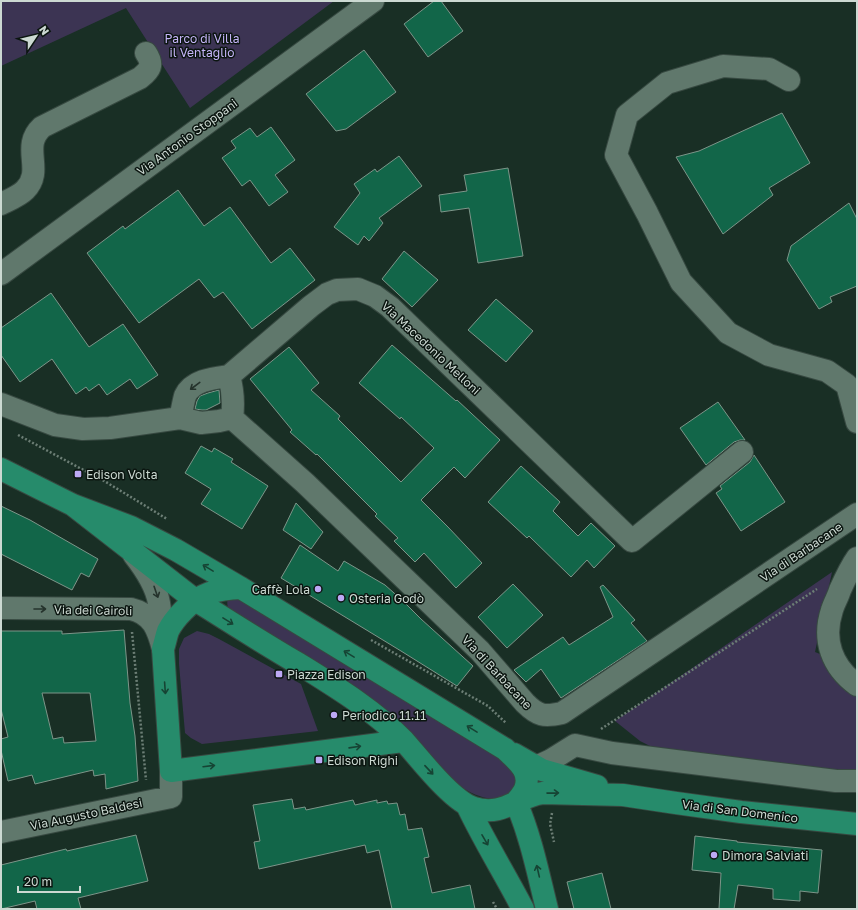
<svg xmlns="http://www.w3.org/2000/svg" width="858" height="910" font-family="'Golos Text',sans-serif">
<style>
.green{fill:#3c3453}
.building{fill:#126649;stroke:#7d9589;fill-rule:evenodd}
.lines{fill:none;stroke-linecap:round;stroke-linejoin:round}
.minor-casing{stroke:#374941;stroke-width:24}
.major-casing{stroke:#374941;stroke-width:24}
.path{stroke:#6c7e75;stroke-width:2.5;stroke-dasharray:2 2;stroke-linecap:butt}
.minor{stroke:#60786c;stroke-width:22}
.major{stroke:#268b6b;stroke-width:22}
.oneway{stroke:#25332c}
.oneway2{stroke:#164434}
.poi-dot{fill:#bda9f5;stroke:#0b1510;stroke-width:1.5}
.labels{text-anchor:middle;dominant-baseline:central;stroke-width:3;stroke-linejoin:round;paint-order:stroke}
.park-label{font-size:12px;fill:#c6b5f9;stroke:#0b1510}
.street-label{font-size:12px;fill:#ccd9d2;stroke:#0b1510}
.poi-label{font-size:12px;fill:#ccd9d2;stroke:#0b1510;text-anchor:start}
</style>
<rect width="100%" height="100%" fill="#192f25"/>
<path class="green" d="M1,1H334L190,108L126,8L1,66Z
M832,572L815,652L857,669V788L706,774L640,741L615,721Z
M233,595L504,758L517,774C516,779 516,785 512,790C512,791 509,793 507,794C492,805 473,794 459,786L228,608C227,604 227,601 228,597Z
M197,631L209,634L219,639L301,684L318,731L202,744L191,738L185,733L179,664V649L184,638Z"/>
<path class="building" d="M434,1H441L463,31L428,57L404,24Z
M364,50L396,92L346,129L336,131L306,94Z
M782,113L810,163L769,188L773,195L723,234L676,157L699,151Z
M271,127L295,160L275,175L288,192L269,206L250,180L242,186L222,158L236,148L231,141L250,128L257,137Z
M399,156L422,186L379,218L383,223L369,241L364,236L358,245L334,227L360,193L354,184L375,169L377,172Z
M508,168L523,256L478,263L469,208L441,212L439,195L467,191L464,175Z
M178,190L204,226L230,207L271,263L290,248L315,280L252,329L223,292L214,298L199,279L139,323L87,253L123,226L125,229Z
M849,203L857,219V286L830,297L832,302L819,309L787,260L791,246Z
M404,251L438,280L412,307L382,279Z
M51,293L89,347L123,324L158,375L137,389L130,379L107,395L99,384L89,391L86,387L76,394L52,359L20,382L1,355V328Z
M496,299L533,331L506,362L468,330Z
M392,345L456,401L457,400L500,440L465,478L454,467L421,500L448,527L482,563L456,588L424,553L415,562L394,541L398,538L375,516L377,514L317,454L316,455L290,432L292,430L250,379L289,347L319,383L311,390L340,416L338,419L401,482L434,448L401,417L400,419L359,383Z
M219,390L220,403L206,410H202L195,409L197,401L200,396L208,393Z
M718,402L745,440H740L734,442L706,465L680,428Z
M201,446L212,452L214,448L233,459L231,462L268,486L242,529L201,504L211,489L185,473Z
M754,455L785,502L741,531L716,493L722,489L720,486L750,462Z
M521,466L560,502L553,511L578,536L591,523L615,546L594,568L587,560L571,577L529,536L527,538L488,502Z
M296,503L323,532L311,549L283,530Z
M1,506L30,520L98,559L89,577L81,573L72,590L1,554Z
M300,545L338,571L344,561L385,585L403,601L421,619L473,666L457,686L401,651L281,578Z
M513,584L543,615L507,648L478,617Z
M603,585L635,620L631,623L647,641L561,698L541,669L526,682L514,670L563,637L569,645L613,617L600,587Z
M124,630L130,703L135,736L138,781L106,789L105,774L94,776L93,770L35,784L32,775L8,781L1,750V739L8,737L1,709V631H62V634ZM42,693H90L96,741L64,743L63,737L53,739Z
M292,799L294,809L305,807L306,810L353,800L355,805L377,800V803L387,801L388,804L397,803L400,815L405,814L408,830L422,828L429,857L424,858L432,893L470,885L475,909H392L379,850L367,853L365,845L259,869L254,842L260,841L253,805Z
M136,835L148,881L78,898L81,909H37L35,901L1,909V865L66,849L67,851Z
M695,836L737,841V842L822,850L818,893L800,891V901L773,899V889L738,885L734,909H719L721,873L692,870Z
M602,873L611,909H574L567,882Z"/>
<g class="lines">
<defs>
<path id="minor" d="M789,80L769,69L723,66L667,83L627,115L616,155L647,213L681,282L728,333L769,355L827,371L847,385L857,422
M1,204C9,200 19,196 25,190C45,170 20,147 42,127L140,78C150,70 154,65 146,53
M1,274L373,1
M229,376C233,390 234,403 232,418
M1,404L55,425L83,429L110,428L180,418L201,423L219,421L232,418
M180,418C182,411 183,403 185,396C192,380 214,378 229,376L311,306L327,294L337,290L358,289L375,296L390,307L632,541L742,452
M232,418L305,483L480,651L525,703C538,716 544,717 562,713L857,514
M134,555C145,569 156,585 159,603C161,614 161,626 162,638
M857,558C850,568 845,579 840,590C838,597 834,603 832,610C822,640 832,667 857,685
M1,608L131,609C153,614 158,630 163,649
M536,767L551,760L575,745L612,753L836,781H857
M1,832L171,797V771"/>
<path id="major" d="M1,469L73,505L131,527L176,550L241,588L505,749C516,760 532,771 525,789C523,794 519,798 516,802
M73,505L195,600L208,608C238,627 268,646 299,664C336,687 374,710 404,741C420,759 452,801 474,808C504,817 517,796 543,793L623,795L676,803L741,812L857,824
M241,588C217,589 200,593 183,611C177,617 172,623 168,631C166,637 165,643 163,649L171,771L403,741
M514,754L542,770L597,786
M516,802C531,837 538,873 547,909
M467,805C484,841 505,874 523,909"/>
</defs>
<use href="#minor" class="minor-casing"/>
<use href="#major" class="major-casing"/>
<path class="path" d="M18,435L106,482L167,519
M132,632L146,780
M371,640L488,706L506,723
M601,729L817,589
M552,813L550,824L554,842
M493,902L497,909"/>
<use href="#minor" class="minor"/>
<use href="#major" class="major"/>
</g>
<defs><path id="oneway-shaft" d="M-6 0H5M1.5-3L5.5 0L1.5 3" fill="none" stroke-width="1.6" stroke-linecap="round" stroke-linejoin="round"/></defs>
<g class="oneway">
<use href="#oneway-shaft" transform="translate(195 386) rotate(143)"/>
<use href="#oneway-shaft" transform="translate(156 592) rotate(71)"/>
<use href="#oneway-shaft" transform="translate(40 609)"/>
</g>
<g class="oneway2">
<use href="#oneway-shaft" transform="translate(208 568) rotate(-149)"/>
<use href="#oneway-shaft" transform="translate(228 621) rotate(32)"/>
<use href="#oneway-shaft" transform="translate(349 654) rotate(-149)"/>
<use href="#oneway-shaft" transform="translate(165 688) rotate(86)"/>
<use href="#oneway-shaft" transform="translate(472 729) rotate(-148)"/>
<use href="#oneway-shaft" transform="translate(355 747) rotate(-8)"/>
<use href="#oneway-shaft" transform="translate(209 766) rotate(-7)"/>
<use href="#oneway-shaft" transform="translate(429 770) rotate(47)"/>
<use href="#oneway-shaft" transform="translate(553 793) rotate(-1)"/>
<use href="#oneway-shaft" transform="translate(485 840) rotate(60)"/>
<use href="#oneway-shaft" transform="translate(538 871) rotate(-103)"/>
</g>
<g class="poi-dot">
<rect x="74" y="470" width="8" height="8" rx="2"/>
<circle cx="318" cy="589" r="4"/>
<circle cx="341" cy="598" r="4"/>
<rect x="275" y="670" width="8" height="8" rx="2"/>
<circle cx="334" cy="715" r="4"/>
<rect x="315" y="756" width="8" height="8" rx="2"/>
<circle cx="714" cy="855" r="4"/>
</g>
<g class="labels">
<g class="park-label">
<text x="202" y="38">Parco di Villa<tspan x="202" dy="14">il Ventaglio</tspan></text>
</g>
<g class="street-label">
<text transform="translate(187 137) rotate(-36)">Via Antonio Stoppani</text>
<text transform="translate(431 348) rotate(43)">Via Macedonio Melloni</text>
<text transform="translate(801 552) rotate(-34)">Via di Barbacane</text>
<text transform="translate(93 610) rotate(1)">Via dei Cairoli</text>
<text transform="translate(497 672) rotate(47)">Via di Barbacane</text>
<text transform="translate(740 811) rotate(7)">Via di San Domenico</text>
<text transform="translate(86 814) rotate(-12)">Via Augusto Baldesi</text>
</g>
<g class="poi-label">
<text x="86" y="474">Edison Volta</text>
<text x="310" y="589" text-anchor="end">Caffè Lola</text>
<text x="349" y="598">Osteria Godò</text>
<text x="287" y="674">Piazza Edison</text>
<text x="342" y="715">Periodico 11.11</text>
<text x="327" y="760">Edison Righi</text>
<text x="722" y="855">Dimora Salviati</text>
</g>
</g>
<rect width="858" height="910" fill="none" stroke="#ccd9d2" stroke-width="4"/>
<g transform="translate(36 36) rotate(55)" stroke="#0b1510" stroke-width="3" paint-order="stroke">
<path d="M0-3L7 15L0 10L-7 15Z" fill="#ccd9d2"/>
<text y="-6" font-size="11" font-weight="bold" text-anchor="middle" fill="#ccd9d2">N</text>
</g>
<path d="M18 886v6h62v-6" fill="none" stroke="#ccd9d2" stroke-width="2"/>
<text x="24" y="886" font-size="12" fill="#ccd9d2" stroke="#0b1510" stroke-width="3" paint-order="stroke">20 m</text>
</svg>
